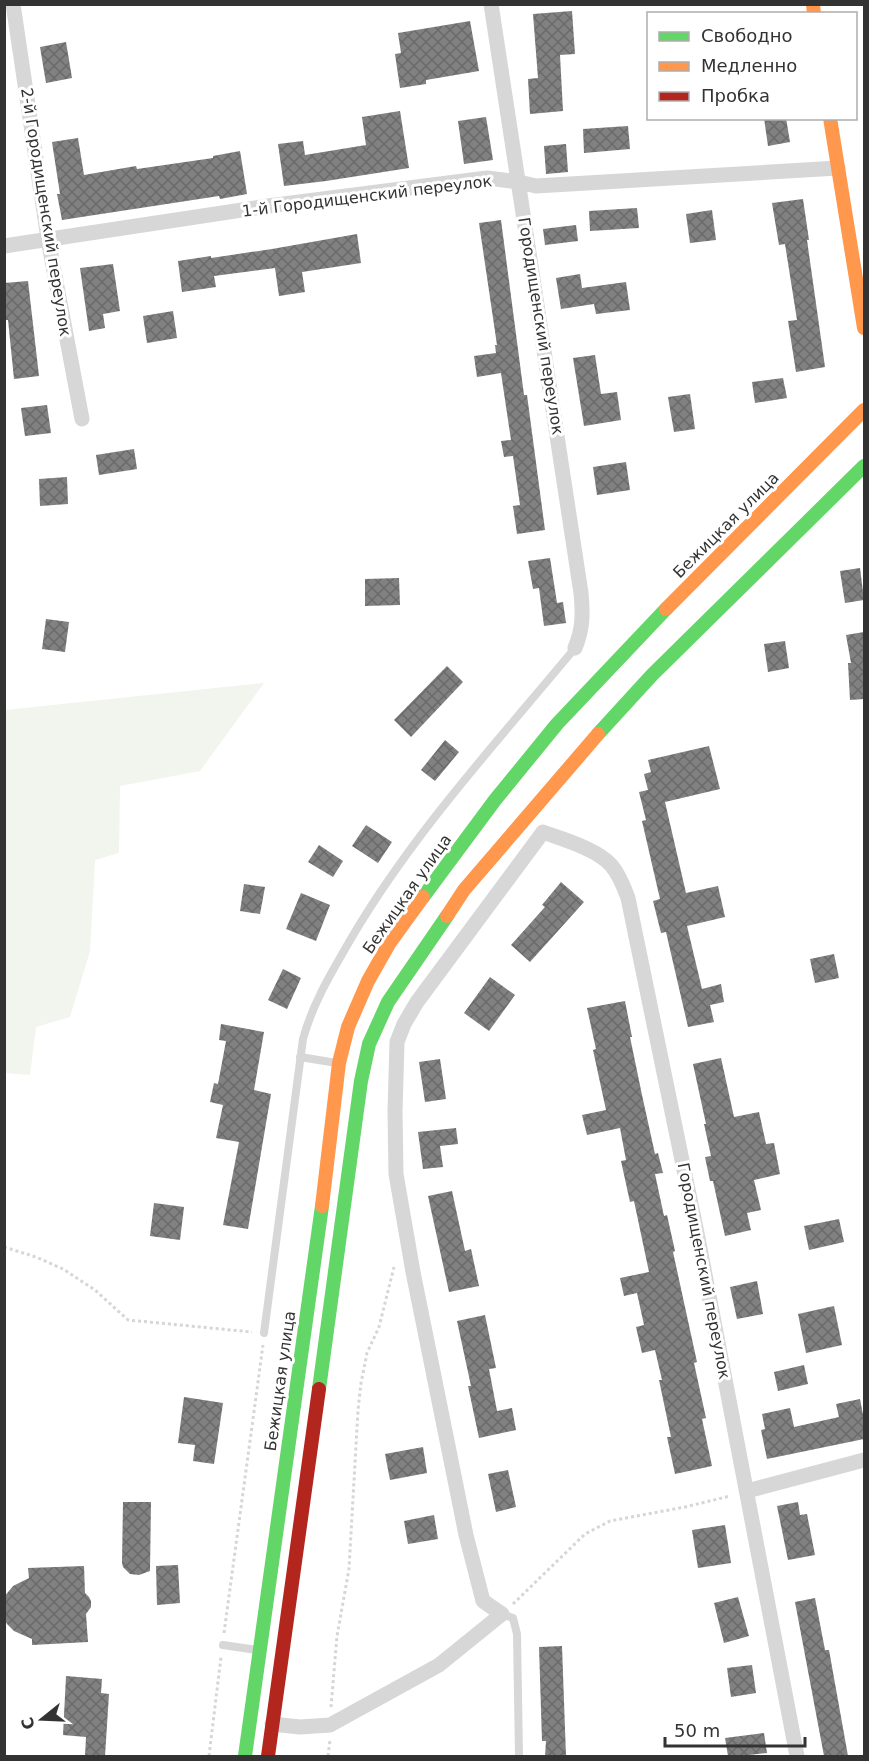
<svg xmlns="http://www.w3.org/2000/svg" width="869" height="1761" font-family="'DejaVu Sans',sans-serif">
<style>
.garden{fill:#f1f5ed}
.building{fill:url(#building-cross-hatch)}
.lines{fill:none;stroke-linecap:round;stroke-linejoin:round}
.path{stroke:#d6d6d6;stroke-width:3;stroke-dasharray:3 3;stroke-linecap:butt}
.lane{stroke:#d7d7d7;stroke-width:8}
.street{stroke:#d7d7d7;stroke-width:15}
.fast{stroke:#63d668;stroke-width:14}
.slow{stroke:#ff974d;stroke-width:14}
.jam{stroke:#b3261e;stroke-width:14}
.labels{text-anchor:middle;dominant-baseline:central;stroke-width:6;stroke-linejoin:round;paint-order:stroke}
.street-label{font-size:16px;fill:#333;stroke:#fff}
</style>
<defs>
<pattern id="building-cross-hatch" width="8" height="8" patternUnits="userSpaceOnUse" patternTransform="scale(1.5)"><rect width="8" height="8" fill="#818181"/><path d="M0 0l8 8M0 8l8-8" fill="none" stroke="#6a6a6a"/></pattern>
</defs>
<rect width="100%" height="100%" fill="#fff"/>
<path class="garden" d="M264,683L200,771L120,786L119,853L95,860L90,951L70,1017L36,1027L30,1075L5,1073V710Z"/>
<path class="building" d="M572,11L575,54L560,55L563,111L530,114L528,79L538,78L533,14Z
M470,21L479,71L426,80V84L400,88L395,54L401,53L398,33Z
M66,42L72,78L46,83L40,47Z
M400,111L409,168L326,181L284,186L278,144L303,141L305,155L366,145L362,117Z
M486,117L493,160L464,164L458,121Z
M764,118H786L790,142L768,146Z
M628,126L630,149L584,153L583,129Z
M78,138L84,175L136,166L137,169L213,158V156L240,151L247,194L220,199L219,196L62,220L57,194H60L52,142Z
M566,144L568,172L546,174L544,146Z
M803,199L809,240H807L825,367L796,372L788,321L797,320L785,244L779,245L772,203Z
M637,208L639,228L590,231L589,211Z
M712,210L716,240L690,243L686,214Z
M501,220L524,395H527L545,530L517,534L513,506L520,505L513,456L504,457L501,441L511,440L501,373L477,377L474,356L496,353L495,345H497L479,223Z
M576,225L578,241L545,245L543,229Z
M357,234L361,263L302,272L305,292L279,296L275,268L214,276L216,287L182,292L178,261L211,256V258L272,249Z
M113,264L120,311L103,314L105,328L89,331L80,268Z
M580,274L582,288L626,282L630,310L596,314L594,304L561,309L556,278Z
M28,281L39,376L14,379L8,320H4V283Z
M173,311L177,338L147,343L143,316Z
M595,355L601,394L617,392L621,420L584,426L573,358Z
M783,378L787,398L755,403L752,382Z
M690,394L695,429L674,432L668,397Z
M47,405L51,433L25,436L21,408Z
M134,449L137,469L99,475L96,455Z
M626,462L630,490L597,495L593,467Z
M67,477L68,504L40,506L39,479Z
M550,558L557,603L563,602L566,623L544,626L539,588L533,589L528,561Z
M860,568L864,600L845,603L840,571Z
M399,578L400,605L365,606V579Z
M46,619L69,622L65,652L42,649Z
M864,632V699L850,700L848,663H851L846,635Z
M785,641L789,668L768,672L764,644Z
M447,666L463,682L411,737L394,720Z
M445,740L459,752L435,781L421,770Z
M709,746L720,789L665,802L686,893L718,886L725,917L687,926L702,989L721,984L724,1002L710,1005L714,1022L688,1027L666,932L661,933L653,901L660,899L642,821L646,820L639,792L648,790L644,774L651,772L648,760Z
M366,825L392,842L378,863L352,846Z
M319,845L343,861L333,877L308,862Z
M561,882L584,902L530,962L511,945L545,907L542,905Z
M244,884L265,887L260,914L240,911Z
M301,893L330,905L316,941L286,929Z
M834,954L839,978L815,983L810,959Z
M283,969L301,978L287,1009L268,1000Z
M490,977L515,995L489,1031L464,1013Z
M625,1001L632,1037H630L642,1095L655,1154L658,1153L663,1173L655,1174L664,1216L667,1215L675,1251L673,1252L697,1362L694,1363L706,1418L702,1419L712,1466L675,1474L667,1437H671L659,1380H662L655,1350L642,1353L636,1327L644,1325L637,1293L624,1296L620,1278L649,1272L634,1201L630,1202L621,1161L626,1160L620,1128L587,1135L582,1115L606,1110L593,1050L596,1049L587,1008Z
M221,1024L264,1032L254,1090L271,1094L248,1229L223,1225L239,1142L216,1138L223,1105L210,1102L214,1083L218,1084L226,1041L219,1040Z
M721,1058L734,1117L759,1112L766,1144L774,1143L780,1174L754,1180L761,1210L747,1213L751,1230L725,1236L713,1181H710L705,1157L711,1156L704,1124H706L693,1064Z
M440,1059L446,1099L425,1102L419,1062Z
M456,1128L458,1144L440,1146L443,1167L423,1169L418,1132Z
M452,1191L465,1251L471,1249L479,1286L449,1292L428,1196Z
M154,1203L184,1207L180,1240L150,1236Z
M839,1219L844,1242L809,1250L804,1226Z
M757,1281L763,1314L737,1319L730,1287Z
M834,1306L842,1345L806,1353L798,1314Z
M485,1315L496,1368L489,1369L497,1411L512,1408L516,1430L479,1438L468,1386H471L457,1321Z
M804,1365L808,1384L778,1391L774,1372Z
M184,1397L223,1403L214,1464L193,1461L195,1445L178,1443Z
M860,1399L864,1420V1439L767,1459L761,1430L765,1429L762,1414L790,1408L794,1427L839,1417L836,1404Z
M423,1447L427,1473L390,1480L385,1454Z
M508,1470L516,1507L496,1512L488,1474Z
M123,1502H151L150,1571L139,1575L130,1574L123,1567L122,1563Z
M798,1502L800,1515L807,1514L815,1555L788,1560L777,1506Z
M434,1515L438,1539L408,1544L404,1521Z
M725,1525L731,1563L698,1568L692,1530Z
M178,1565L180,1603L157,1605L156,1566Z
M84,1566L85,1593L89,1597L91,1601V1607L86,1614L88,1642L32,1645V1639L14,1631L7,1624L4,1619V1597L13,1586L29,1578L28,1568Z
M738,1597L749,1636L724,1643L714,1603Z
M815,1598L825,1650H829L848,1756H824L795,1602Z
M562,1646L566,1756H545L546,1741H542L539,1647Z
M752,1665L756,1693L731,1697L727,1668Z
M66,1676L102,1679L101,1693L109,1694L105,1756H85L86,1737L63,1735Z
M764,1733L767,1753L740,1756H728L725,1738Z"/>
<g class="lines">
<path class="path" d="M4,1247L36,1257L63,1269L95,1290L128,1320L252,1332
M513,1604L585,1534L610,1521L685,1507L730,1496
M224,1633L263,1345
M331,1707L337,1636L349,1569L358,1410L361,1383L367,1353L379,1327L394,1267
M209,1756L221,1657
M328,1756L330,1740"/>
<path class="lane" d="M300,1057L337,1063
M264,1333L303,1039C313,1002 333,970 352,937C414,832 498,741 575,648
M502,1614L513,1618L517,1634L519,1756
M223,1645L257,1650"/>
<path class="street" d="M13,4L48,239L82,419
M491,4L581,593C583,613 583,629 575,648
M4,246L268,206L487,178L519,182L536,186L838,168
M747,1491L864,1460
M272,1724L300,1727L330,1725L439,1665L502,1614L483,1601L466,1535L413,1272L396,1174L395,1111L397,1042L404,1024L417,1002L543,832C562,839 597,849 611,865C619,874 624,887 628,898L698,1238L797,1756"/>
<path class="fast" d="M598,734L652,675L864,466
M423,897L495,800L557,724L666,609
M319,1389L361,1081L369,1044L388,1002L447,916
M245,1756L322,1206"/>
<path class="slow" d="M813,4L814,14
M830,118L864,328
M666,609L864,410
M447,916L464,890L598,734
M322,1206L339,1063L348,1027L368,981L389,944L423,897"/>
<path class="jam" d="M268,1756L319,1389"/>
</g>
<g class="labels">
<g class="street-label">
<text transform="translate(367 196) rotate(-7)">1-й Городищенский переулок</text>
<text transform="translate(46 212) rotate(81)">2-й Городищенский переулок</text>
<text transform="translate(541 326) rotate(81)">Городищенский переулок</text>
<text transform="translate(726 525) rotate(-45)">Бежицкая улица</text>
<text transform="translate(407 894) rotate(-55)">Бежицкая улица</text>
<text transform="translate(704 1271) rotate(79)">Городищенский переулок</text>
<text transform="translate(280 1381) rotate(-82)">Бежицкая улица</text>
</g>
</g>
<rect width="869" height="1761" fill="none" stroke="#333333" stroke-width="12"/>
<rect x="647" y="12" width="210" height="108" fill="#ffffff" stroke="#adadad" stroke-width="1.5"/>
<rect x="659" y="32" width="30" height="9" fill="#63d668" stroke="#adadad" stroke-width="1.5"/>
<text x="701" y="42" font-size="18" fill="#333333">Свободно</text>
<rect x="659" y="62" width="30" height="9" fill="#ff974d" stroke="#adadad" stroke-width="1.5"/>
<text x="701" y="72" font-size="18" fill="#333333">Медленно</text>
<rect x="659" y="92" width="30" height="9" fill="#b3261e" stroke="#adadad" stroke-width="1.5"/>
<text x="701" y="102" font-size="18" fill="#333333">Пробка</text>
<g transform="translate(42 1719) rotate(252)" stroke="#ffffff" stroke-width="4.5" paint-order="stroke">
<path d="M0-4.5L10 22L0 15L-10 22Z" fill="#333333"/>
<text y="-9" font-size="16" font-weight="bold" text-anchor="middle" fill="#333333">С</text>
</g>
<path d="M665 1737v9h140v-9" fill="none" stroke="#333333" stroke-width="3"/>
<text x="674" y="1737" font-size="18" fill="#333333" stroke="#ffffff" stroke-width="4.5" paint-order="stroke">50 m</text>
</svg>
